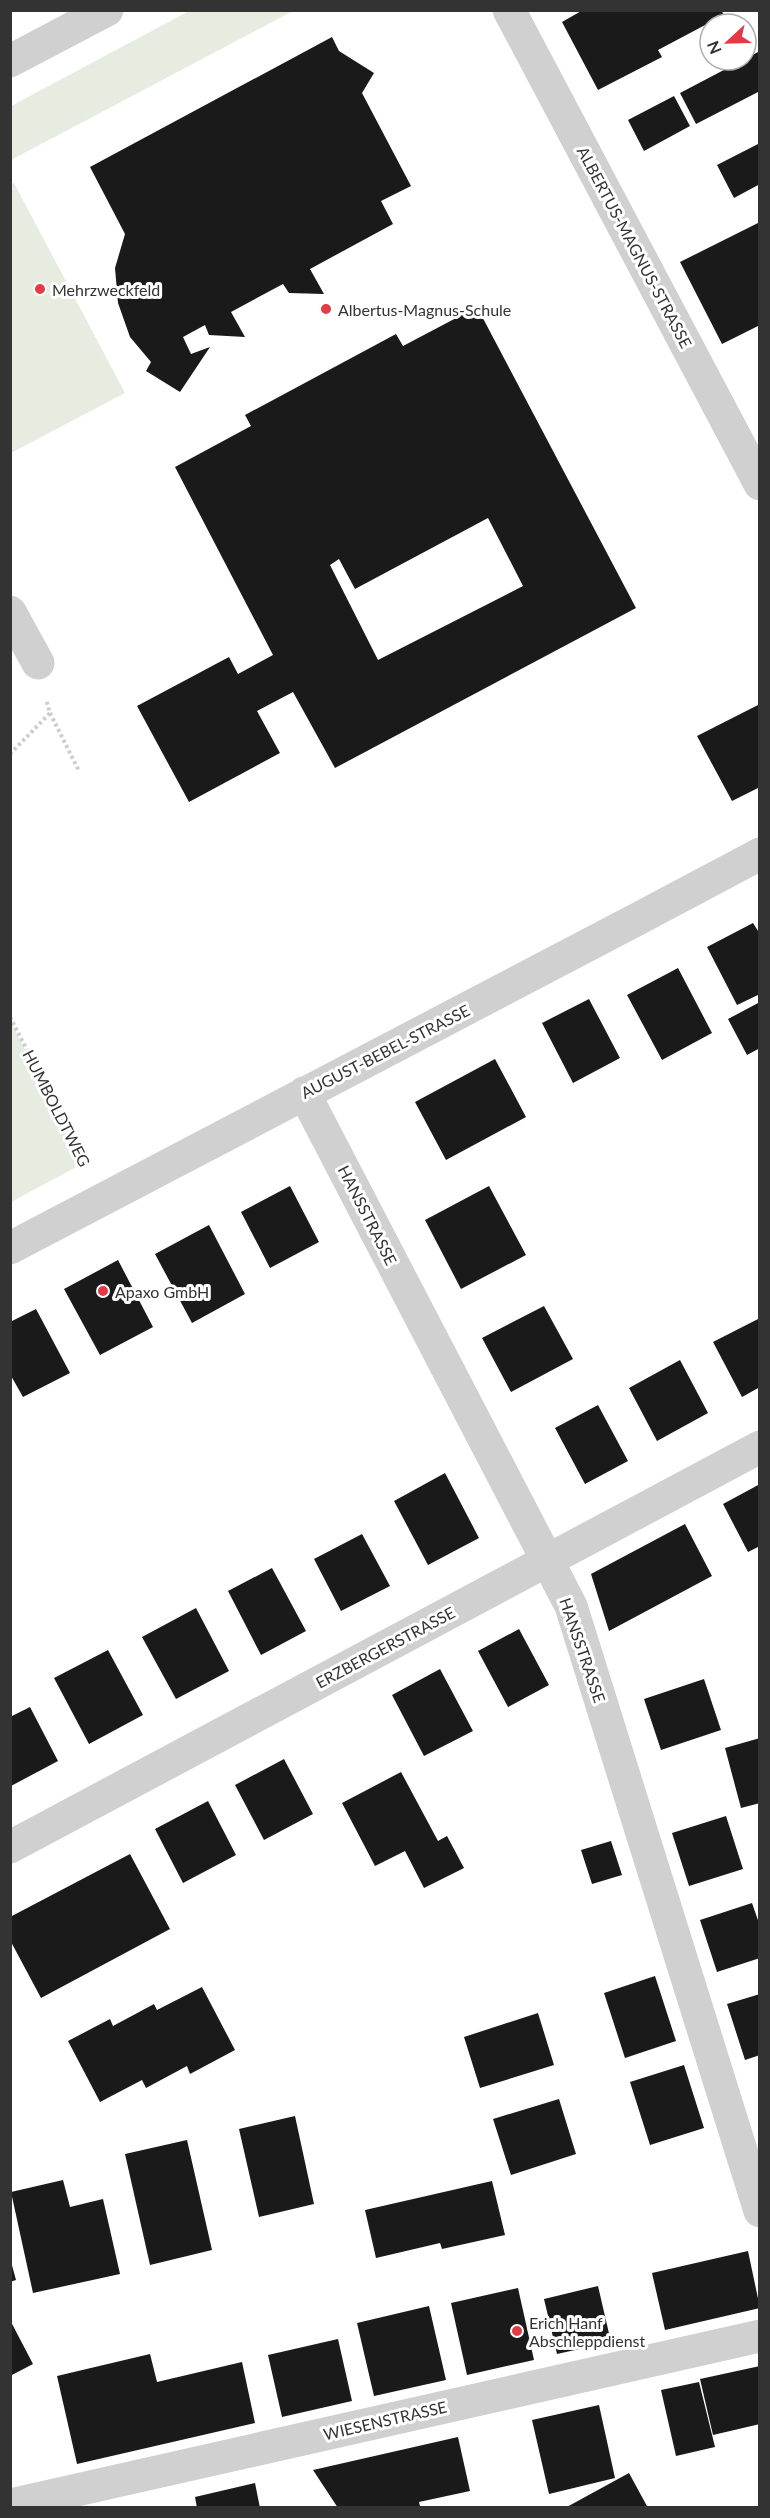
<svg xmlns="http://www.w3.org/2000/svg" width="770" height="2518" font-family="Lato,sans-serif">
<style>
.green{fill:#e6ecdf}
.building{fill:#1a1a1a;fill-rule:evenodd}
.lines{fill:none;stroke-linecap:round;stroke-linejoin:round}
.path{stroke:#cdcdcd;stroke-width:4;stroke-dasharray:3 3;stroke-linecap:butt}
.minor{stroke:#d0d0d0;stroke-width:33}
.poi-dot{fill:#e63946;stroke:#fff;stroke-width:2}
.labels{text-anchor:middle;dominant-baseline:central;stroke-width:6;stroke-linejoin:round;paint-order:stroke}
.street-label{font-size:16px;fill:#333;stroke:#fff}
.poi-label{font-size:16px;fill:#333;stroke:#fff;text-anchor:start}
</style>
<rect width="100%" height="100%" fill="#fff"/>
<path class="green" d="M191,10L293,11L11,160V106Z
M14,183L125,393L11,453L10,185Z
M11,1022L82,1164L11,1202H10Z"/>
<path class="building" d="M583,10H721L724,15L658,50L662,57L598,90L562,22Z
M332,37L339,51L374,73L362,93L411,186L381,201L393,224L310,269L324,294L289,293L283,284L231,312L245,337L209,335L205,325L183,337L191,354L210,347L180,392L146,371L151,362L130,337L118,303L115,268L125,234L90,167Z
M760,51V91L696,124L680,93Z
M674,96L690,126L644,151L628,120Z
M760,143V184L734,198L717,165Z
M760,222V325L722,344L680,262Z
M477,307L636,608L335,768L293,692L257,711L280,753L189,802L137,706L229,657L238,674L273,655L175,467L251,426L245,415L396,334L403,346ZM488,518L523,586L378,660L330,565L339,559L355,589Z
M760,704V787L732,801L697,736Z
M753,923L760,934V994L737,1005L707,947Z
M678,968L712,1033L662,1060L627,995Z
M589,999L620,1058L573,1083L542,1023Z
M760,1002V1048L747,1055L728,1019Z
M495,1059L526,1117L446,1160L415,1102Z
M290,1186L319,1242L270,1268L241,1212Z
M489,1186L526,1255L461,1289L425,1220Z
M209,1225L245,1294L192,1323L155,1254Z
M118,1260L153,1327L100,1355L64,1289Z
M544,1306L573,1359L511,1392L482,1338Z
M36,1309L70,1373L23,1397L10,1374V1322Z
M760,1318V1387L742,1397L713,1342Z
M680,1360L708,1413L657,1441L629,1388Z
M598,1405L628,1461L585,1484L555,1428Z
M445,1473L479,1538L428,1565L394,1501Z
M760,1484V1546L748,1552L723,1504Z
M685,1524L712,1576L609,1631L591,1574Z
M362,1534L390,1586L341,1611L314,1559Z
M272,1568L306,1631L261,1655L228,1591Z
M196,1608L229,1671L176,1699L142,1637Z
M519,1629L549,1685L508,1707L478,1651Z
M108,1650L143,1715L89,1744L54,1678Z
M440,1669L473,1731L424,1756L392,1695Z
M704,1679L721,1730L661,1750L644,1699Z
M30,1707L58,1761L11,1786L10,1717Z
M760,1738V1803L741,1808L725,1748Z
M284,1759L313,1814L264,1840L235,1785Z
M401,1772L438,1841L447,1836L464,1868L424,1888L405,1851L375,1866L342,1803Z
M208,1801L236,1855L183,1883L155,1829Z
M726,1816L743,1869L689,1886L672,1833Z
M611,1841L622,1875L592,1884L581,1850Z
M130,1854L170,1929L41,1998L10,1940V1917Z
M752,1903L760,1926V1958L717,1972L700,1920Z
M655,1976L676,2041L625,2058L604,1993Z
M202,1987L235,2050L190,2074L187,2066L146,2088L142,2080L100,2102L68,2041L110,2019L113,2026L154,2004L157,2010Z
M760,1994V2055L745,2060L727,2004Z
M538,2013L554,2065L480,2088L464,2037Z
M684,2065L704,2128L650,2145L630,2082Z
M559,2099L576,2154L511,2175L493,2119Z
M295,2116L314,2204L259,2217L239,2129Z
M187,2140L212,2250L150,2265L125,2154Z
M63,2180L70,2207L103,2199L120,2274L33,2293L11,2192Z
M492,2181L505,2235L442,2249L440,2243L376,2258L365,2210Z
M748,2251L760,2308L665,2330L652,2273Z
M10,2258L16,2280L10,2282Z
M598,2286L611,2342L557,2354L544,2299Z
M518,2288L534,2360L467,2375L451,2303Z
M429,2306L446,2380L374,2396L357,2323Z
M10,2320L33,2364L10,2376Z
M338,2339L352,2401L282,2417L268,2355Z
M150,2354L157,2382L242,2362L255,2423L77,2464L57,2376Z
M760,2366V2424L713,2435L700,2379Z
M699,2382L715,2447L676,2456L661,2390Z
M599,2405L615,2478L549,2494L532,2420Z
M458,2437L470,2491L419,2502L420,2506L338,2508L313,2470Z
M629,2473L648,2508H565Z
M255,2483L260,2508H197L195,2497Z"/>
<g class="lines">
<path class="path" d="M50,713L79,771
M10,754L50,713L46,699
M10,1017L87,1166"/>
<path class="minor" d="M509,10L760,484
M10,61L107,10
M10,612L38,663
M304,1093L571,1606L760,2211
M10,1248C260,1116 511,987 760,854
M10,1847L760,1447
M10,2505L760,2336"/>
</g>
<g class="poi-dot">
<circle cx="40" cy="289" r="6"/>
<circle cx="326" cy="309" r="6"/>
<circle cx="103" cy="1291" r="6"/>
<circle cx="517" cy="2331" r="6"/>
</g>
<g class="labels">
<g class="street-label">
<text transform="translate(635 247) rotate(62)">ALBERTUS-MAGNUS-STRASSE</text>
<text transform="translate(385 1051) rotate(-27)">AUGUST-BEBEL-STRASSE</text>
<text transform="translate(57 1108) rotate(63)">HUMBOLDTWEG</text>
<text transform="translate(368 1215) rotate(63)">HANSSTRASSE</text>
<text transform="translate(385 1647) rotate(-28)">ERZBERGERSTRASSE</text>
<text transform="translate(583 1650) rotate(71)">HANSSTRASSE</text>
<text transform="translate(385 2420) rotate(-13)">WIESENSTRASSE</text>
</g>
<g class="poi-label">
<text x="52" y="289">Mehrzweckfeld</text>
<text x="338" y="309">Albertus-Magnus-Schule</text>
<text x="115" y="1291">Apaxo GmbH</text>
<text x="529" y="2322">Erich Hanf<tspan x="529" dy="18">Abschleppdienst</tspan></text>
</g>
</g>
<rect width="770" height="2518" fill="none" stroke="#333333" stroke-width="24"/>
<g transform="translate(728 42) rotate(248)"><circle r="28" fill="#ffffff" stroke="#adadad" stroke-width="1.5"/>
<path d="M0-4.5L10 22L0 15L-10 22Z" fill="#e63946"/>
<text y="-9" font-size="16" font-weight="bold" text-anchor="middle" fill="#333333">N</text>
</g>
</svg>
